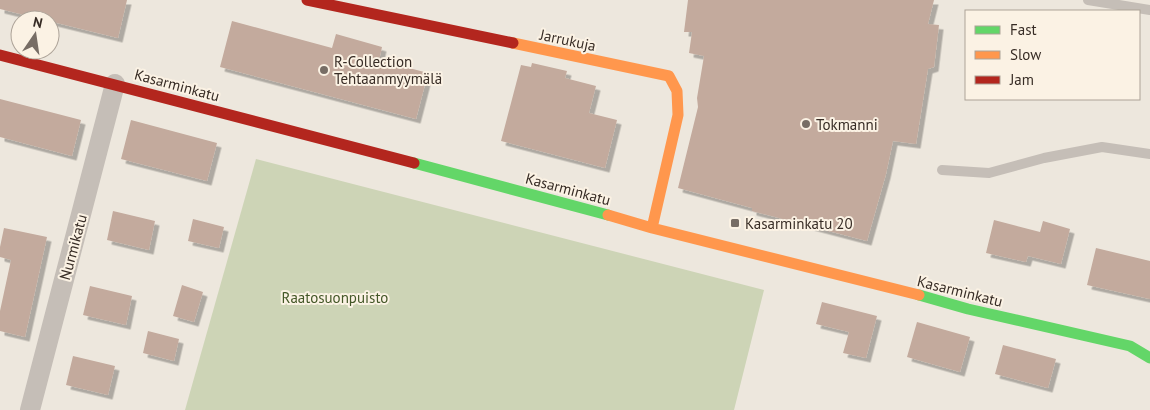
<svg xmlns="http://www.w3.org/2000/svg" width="1150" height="410" font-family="'PT Sans',sans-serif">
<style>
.green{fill:#cdd4b6}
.building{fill:#c3aa9d;filter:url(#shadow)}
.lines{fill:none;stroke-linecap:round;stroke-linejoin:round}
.lane{stroke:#c5beb7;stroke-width:10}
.street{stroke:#c5beb7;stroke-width:20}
.fast{stroke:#63d668;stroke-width:11}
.slow{stroke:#ff974d;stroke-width:11}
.jam{stroke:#b3261e;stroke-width:11}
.poi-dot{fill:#776d65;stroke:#fbf2e4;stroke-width:2}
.labels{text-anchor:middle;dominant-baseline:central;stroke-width:4;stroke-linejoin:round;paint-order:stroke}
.street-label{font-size:15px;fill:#372c25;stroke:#fbf2e4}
.poi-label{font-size:15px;fill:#372c25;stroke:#fbf2e4;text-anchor:start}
.park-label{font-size:15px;fill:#435727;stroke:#fbf2e4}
</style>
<defs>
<filter id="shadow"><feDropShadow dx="4.5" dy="4.5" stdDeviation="0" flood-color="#0004"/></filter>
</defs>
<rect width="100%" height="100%" fill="#ede7dd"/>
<path class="green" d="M256,159L764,290L734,410H185Z"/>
<path class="building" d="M0,0H127L118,38L0,9Z
M688,0H934L928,24L939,25L934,67L928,69L916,144L893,141L886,174L867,241L752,211V208L678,188L698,107L697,98L704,56L689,53L692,32H684Z
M232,21L332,48L336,34L382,47L379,60L428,73L416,119L220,67Z
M532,63L567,71L565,78L596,86L589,113L617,120L605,168L501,141L521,65L531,67Z
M0,99L81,120L72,156L0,137Z
M131,120L217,143L207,181L121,159Z
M113,211L155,221L149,250L107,240Z
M193,219L224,227L219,248L188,241Z
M994,220L1040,232L1043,221L1070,229L1061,264L1028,256L1026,262L986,253Z
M4,228L47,237L25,337L0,331V311L11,260L0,257V247Z
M1096,248L1150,261V299L1087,285Z
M182,285L203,292L194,322L173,316Z
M90,286L132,296L126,325L83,315Z
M822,302L877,316L866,358L843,353L849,332L816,324Z
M917,322L970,337L960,372L907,357Z
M148,331L179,339L174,361L143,353Z
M1003,345L1056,359L1048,388L995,374Z
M73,356L115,366L108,395L66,385Z"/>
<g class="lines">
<path class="lane" d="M1088,0L1150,10
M942,170L989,173L1044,158L1102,147L1150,154"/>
<path class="street" d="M30,410L115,84"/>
<path class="fast" d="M414,163L608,215
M919,295L968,309L1130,346L1150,358"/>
<path class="slow" d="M513,43L669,76L677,91L678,115L652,228
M608,215L652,228L919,295"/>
<path class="jam" d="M307,0L513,43
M0,55L414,163"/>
</g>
<g class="poi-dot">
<circle cx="324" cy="70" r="5"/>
<circle cx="806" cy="124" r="5"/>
<rect x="730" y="218" width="10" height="10" rx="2.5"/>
</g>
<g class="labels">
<g class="street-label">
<text transform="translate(568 40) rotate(12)">Jarrukuja</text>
<text transform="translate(177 85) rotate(15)">Kasarminkatu</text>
<text transform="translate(568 189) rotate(15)">Kasarminkatu</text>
<text transform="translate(73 247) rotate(-75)">Nurmikatu</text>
<text transform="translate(960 291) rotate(14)">Kasarminkatu</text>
</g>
<g class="poi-label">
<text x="334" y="61">R-Collection<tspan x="334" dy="17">Tehtaanmyymälä</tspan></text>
<text x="816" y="124">Tokmanni</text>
<text x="745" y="223">Kasarminkatu 20</text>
</g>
<g class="park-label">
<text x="335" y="297">Raatosuonpuisto</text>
</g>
</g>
<rect x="965" y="10" width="175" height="90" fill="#fbf2e4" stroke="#ada398"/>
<rect x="975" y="26" width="25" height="8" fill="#63d668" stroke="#ada398"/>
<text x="1010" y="35" font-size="15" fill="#372c25">Fast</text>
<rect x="975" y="51" width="25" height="8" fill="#ff974d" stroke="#ada398"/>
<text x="1010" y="60" font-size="15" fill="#372c25">Slow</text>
<rect x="975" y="76" width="25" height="8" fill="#b3261e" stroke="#ada398"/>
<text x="1010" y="85" font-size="15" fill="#372c25">Jam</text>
<g transform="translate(35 35) rotate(13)"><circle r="24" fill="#fbf2e4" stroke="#ada398"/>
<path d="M0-4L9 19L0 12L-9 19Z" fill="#776d65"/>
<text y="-8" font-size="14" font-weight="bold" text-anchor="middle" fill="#372c25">N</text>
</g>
</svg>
